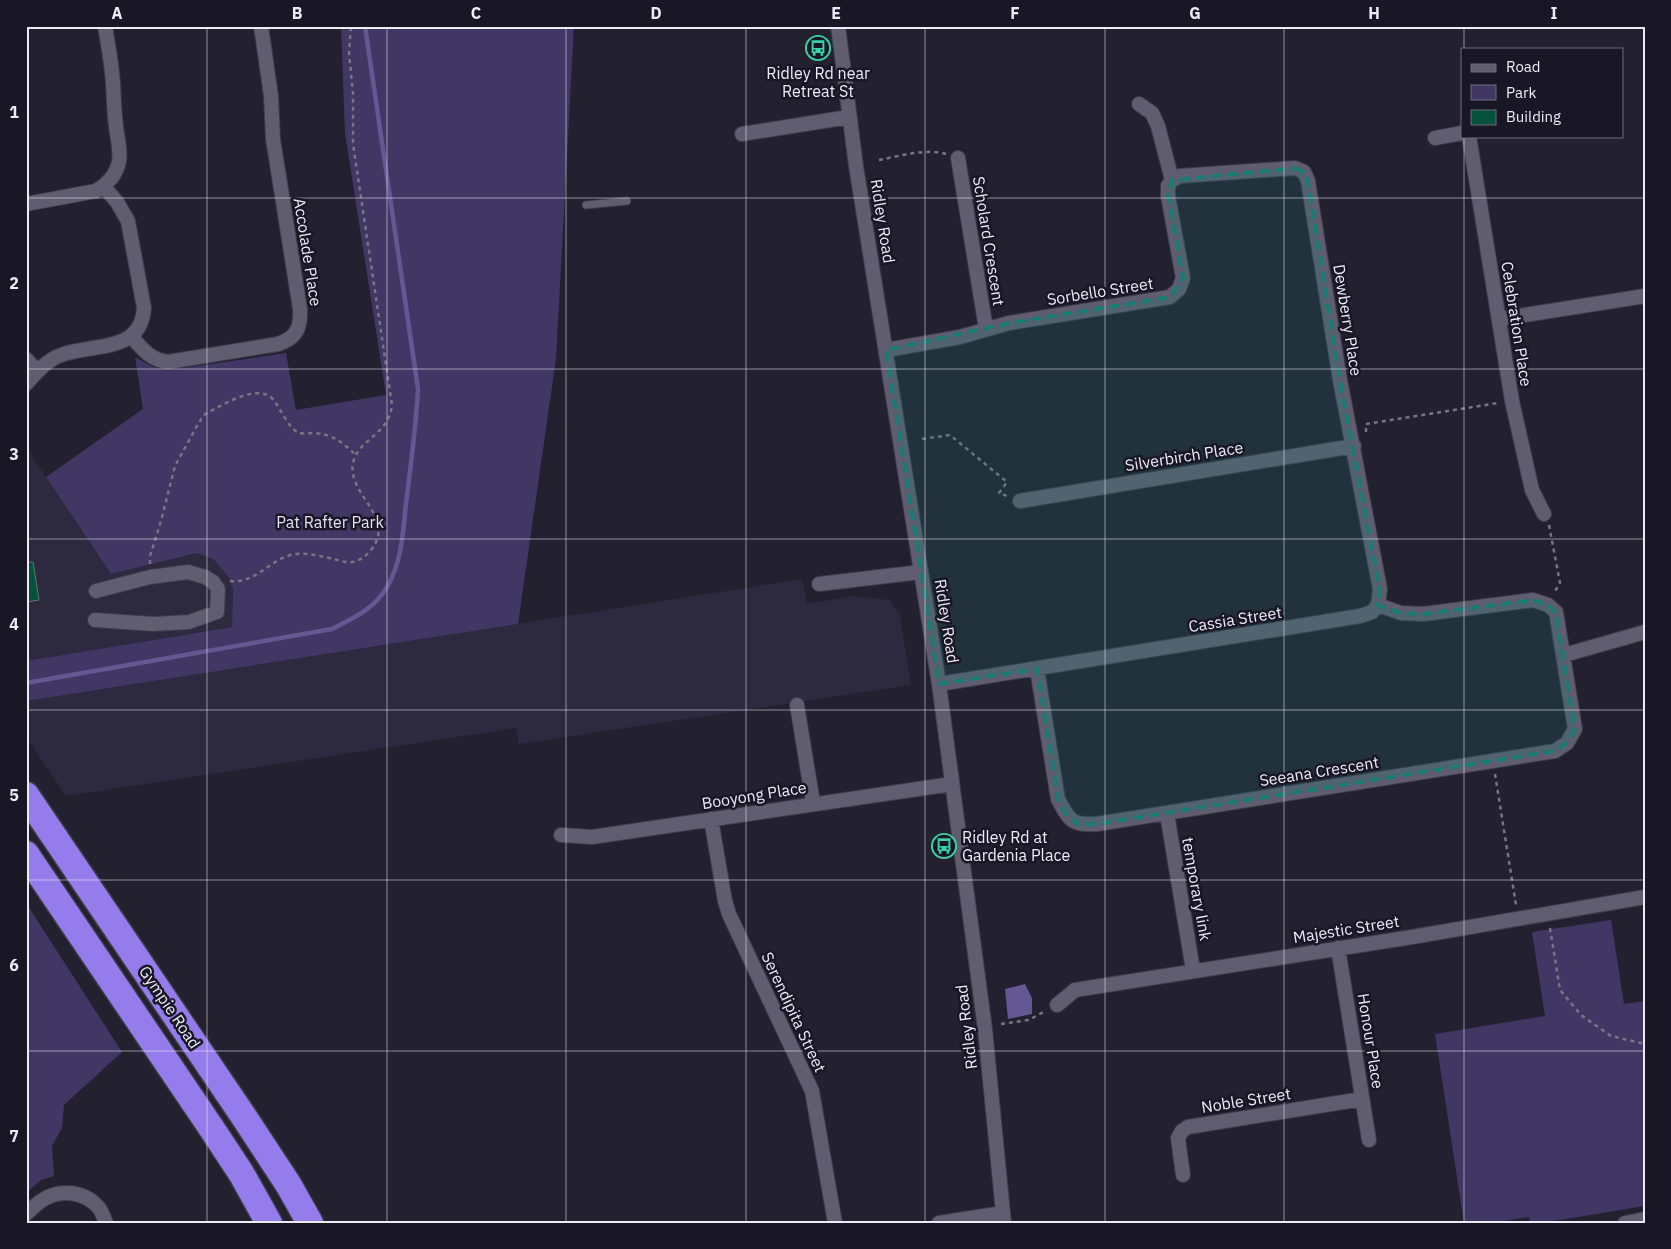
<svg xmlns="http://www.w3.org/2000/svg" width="1671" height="1249" font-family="'IBM Plex Sans',sans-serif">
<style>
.built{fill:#2d293f}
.green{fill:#413765}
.water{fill:#635794}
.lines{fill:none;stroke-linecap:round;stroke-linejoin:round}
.stream{stroke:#635794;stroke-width:4.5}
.building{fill:#04513c;stroke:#61776e}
.lane-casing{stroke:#3d3c48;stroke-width:9}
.street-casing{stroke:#3d3c48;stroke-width:16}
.highway-casing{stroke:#3d3c48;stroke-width:29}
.path{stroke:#787583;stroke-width:2.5;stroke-dasharray:4 4;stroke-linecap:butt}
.lane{stroke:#5f5d6f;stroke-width:7}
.street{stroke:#5f5d6f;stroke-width:14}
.highway{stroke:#957cec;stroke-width:26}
.marked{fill:#1a7c75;fill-opacity:0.2;stroke:#1a7c75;stroke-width:4;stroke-dasharray:10 6;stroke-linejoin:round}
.grid{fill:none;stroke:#ecebf6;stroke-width:1;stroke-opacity:0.55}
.labels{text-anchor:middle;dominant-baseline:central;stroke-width:5;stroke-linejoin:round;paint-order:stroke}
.poi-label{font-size:16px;fill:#ecebf6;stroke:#191726}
.street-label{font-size:16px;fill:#ecebf6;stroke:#191726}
.park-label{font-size:16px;fill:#e3e0f3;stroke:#191726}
.neatline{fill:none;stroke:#ecebf6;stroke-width:2}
.grid-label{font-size:16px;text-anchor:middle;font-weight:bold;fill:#ecebf6}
</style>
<rect width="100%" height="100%" fill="#232030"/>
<path class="built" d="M26,447L111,574L197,553L213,559L228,576L233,589L232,627L26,661Z
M802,579L807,604L853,596L890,600L896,611L899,610L911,685L519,744L516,728L66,796L26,737V701Z"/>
<path class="green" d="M341,26H574L556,359L518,624L26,701V661L232,627L233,589L228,576L213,559L197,553L111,574L46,477L143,409L135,357L153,367L177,369L286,353L296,410L386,395L345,133Z
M26,903L122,1052L64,1105L62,1128L52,1146L54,1176L41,1180L26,1193Z
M1611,920L1624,1004L1645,1001V1206L1541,1223H1530L1529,1217L1492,1223H1464L1435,1034L1545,1016L1532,932Z"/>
<path class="water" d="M1025,984L1032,998V1014L1008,1019L1005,989Z"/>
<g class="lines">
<path class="stream" d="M26,683L332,629C354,618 376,608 388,585C402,561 403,531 406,503C411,465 416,427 418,389L365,26"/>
</g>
<path class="building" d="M26,562H33L39,600L26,602Z"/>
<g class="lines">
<defs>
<path id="lane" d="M586,205L627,201"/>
<path id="street" d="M838,26L856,166L939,684L985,1029L1004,1223
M742,134L849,117
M1469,136L1512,401L1532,490L1544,514
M1435,138L1462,133
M958,158L986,329
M1172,180L1180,176L1295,168L1304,172L1308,181L1340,380L1380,589L1378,605
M26,204L96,191C107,185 117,174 119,161C121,150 117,137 116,126C114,112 114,98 113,84C112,65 108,45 105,26
M1499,319L1645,296
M131,336C142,349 151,360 168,362L278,344C297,338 301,327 300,309L273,139L271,96L261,26
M886,350L960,337L1009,323L1170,297L1179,289L1183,278L1168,196V186L1172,180L1158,126L1152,113L1139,104
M26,359L37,371
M26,384C36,373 47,360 61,355C92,343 141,354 144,308L128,221L117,202L104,187
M1020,501L1354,446
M819,584L921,572
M95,620L153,624L189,622L217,612L218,589L213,582L205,577L188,572L150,577L96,591
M1564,655L1645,632
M939,684L1360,616L1372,612L1378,605L1401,613L1423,614L1533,600L1548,605L1556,612L1575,729L1567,743L1555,751L1097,824C1072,825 1070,822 1058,799L1037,669
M797,705L813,803
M1167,814L1193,970
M711,819L725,901L729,914L812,1091L835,1223
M561,835L592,837L952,784
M1338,948L1369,1140
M1057,1005L1075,990L1412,937L1645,897
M1183,1175L1178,1138L1182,1131L1188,1127L1362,1099
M26,1214C31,1210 36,1204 41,1201C59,1188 85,1191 99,1208C102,1212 104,1218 106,1223
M939,1223L1003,1213
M1625,1223L1645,1219"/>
<path id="highway" d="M26,795L242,1114L288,1184L310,1223
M26,854L212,1129L241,1173L269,1223"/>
</defs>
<use href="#lane" class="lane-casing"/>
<use href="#street" class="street-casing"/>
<use href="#highway" class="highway-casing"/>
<path class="path" d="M879,160C900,156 926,148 946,154
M1366,432V424L1498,403
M922,439L950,435L1007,482L999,493L1007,496
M1549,525L1560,583L1554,593
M150,564V556L161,521L175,466L197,426L203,416L207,413C223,405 261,380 275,402C282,412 287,425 298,433C303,434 309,433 314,433C333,434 343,443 356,455
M230,581C257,584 271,557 296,554C308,553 321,556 333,559C339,560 346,563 352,562C360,561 366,556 371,550C397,517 347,495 353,463C358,439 389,435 392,405L353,144V93L349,53L351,26
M1495,774L1516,905
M1550,928L1560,990L1581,1015L1611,1036L1645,1044
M1001,1024L1029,1020L1045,1011"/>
<use href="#lane" class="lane"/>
<use href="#street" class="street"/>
<use href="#highway" class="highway"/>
</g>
<path class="marked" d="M1295,168L1304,172L1308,181L1340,380L1380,589L1378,605L1401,613L1423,614L1533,600L1548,605L1556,612L1575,729L1567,743L1555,751L1097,824L1079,825L1067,816L1058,799L1037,669L939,684L886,350L1009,323L1170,297L1183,278L1168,196L1172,180Z"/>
<path class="grid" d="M207,26V1223M387,26V1223M566,26V1223M746,26V1223M925,26V1223M1105,26V1223M1284,26V1223M1464,26V49M1464,136V1223M26,198H1645M26,369H1645M26,539H1645M26,710H1645M26,880H1645M26,1051H1645"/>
<defs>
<symbol id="bus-ring" viewBox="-11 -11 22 22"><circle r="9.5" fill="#191726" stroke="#39d4a5" stroke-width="1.5"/><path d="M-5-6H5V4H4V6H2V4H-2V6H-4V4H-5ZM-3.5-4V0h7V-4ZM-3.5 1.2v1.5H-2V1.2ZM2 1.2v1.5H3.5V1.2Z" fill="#39d4a5"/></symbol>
</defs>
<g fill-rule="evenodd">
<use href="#bus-ring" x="804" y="34" width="28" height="28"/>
<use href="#bus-ring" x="930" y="832" width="28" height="28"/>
</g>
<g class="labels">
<g class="poi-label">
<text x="818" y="73">Ridley Rd near<tspan x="818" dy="18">Retreat St</tspan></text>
<text x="962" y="837" text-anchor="start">Ridley Rd at<tspan x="962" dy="18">Gardenia Place</tspan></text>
</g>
<g class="street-label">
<text transform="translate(883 221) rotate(81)">Ridley Road</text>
<text transform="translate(989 241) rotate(81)">Scholard Crescent</text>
<text transform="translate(308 252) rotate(81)">Accolade Place</text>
<text transform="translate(1100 291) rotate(-9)">Sorbello Street</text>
<text transform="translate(1348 320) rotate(81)">Dewberry Place</text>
<text transform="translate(1517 324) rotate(81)">Celebration Place</text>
<text transform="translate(1184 456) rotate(-9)">Silverbirch Place</text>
<text transform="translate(1235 619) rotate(-9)">Cassia Street</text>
<text transform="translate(947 621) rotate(81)">Ridley Road</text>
<text transform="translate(1319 771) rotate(-9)">Seeana Crescent</text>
<text transform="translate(754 795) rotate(-9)">Booyong Place</text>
<text transform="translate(1197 889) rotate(80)">temporary link</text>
<text transform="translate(1346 929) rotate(-9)">Majestic Street</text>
<text transform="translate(170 1007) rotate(56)">Gympie Road</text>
<text transform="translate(794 1012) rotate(65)">Serendipita Street</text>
<text transform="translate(966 1027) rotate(-97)">Ridley Road</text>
<text transform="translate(1371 1041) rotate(81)">Honour Place</text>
<text transform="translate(1246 1100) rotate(-9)">Noble Street</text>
</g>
<g class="park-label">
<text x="330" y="522">Pat Rafter Park</text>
</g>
</g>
<rect width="1671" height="1249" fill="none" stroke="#191726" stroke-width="55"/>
<rect x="1461" y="48" width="162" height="90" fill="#191726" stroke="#6d6c79"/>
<rect x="1471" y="64" width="25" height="8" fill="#5f5d6f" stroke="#6d6c79"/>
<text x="1506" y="72" font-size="15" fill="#ecebf6">Road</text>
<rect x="1471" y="85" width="25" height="15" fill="#413765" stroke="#6d6c79"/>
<text x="1506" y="98" font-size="15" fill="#ecebf6">Park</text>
<rect x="1471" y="110" width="25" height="15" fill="#04513c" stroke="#6d6c79"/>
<text x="1506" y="122" font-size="15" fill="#ecebf6">Building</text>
<rect x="28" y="28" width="1616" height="1194" class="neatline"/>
<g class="grid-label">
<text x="117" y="19">A</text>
<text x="297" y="19">B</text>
<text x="476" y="19">C</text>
<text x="656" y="19">D</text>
<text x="836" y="19">E</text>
<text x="1015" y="19">F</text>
<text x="1195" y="19">G</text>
<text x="1374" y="19">H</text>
<text x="1554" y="19">I</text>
<text x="14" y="118">1</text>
<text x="14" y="289">2</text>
<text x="14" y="460">3</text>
<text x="14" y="630">4</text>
<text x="14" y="801">5</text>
<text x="14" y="971">6</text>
<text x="14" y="1142">7</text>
</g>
</svg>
